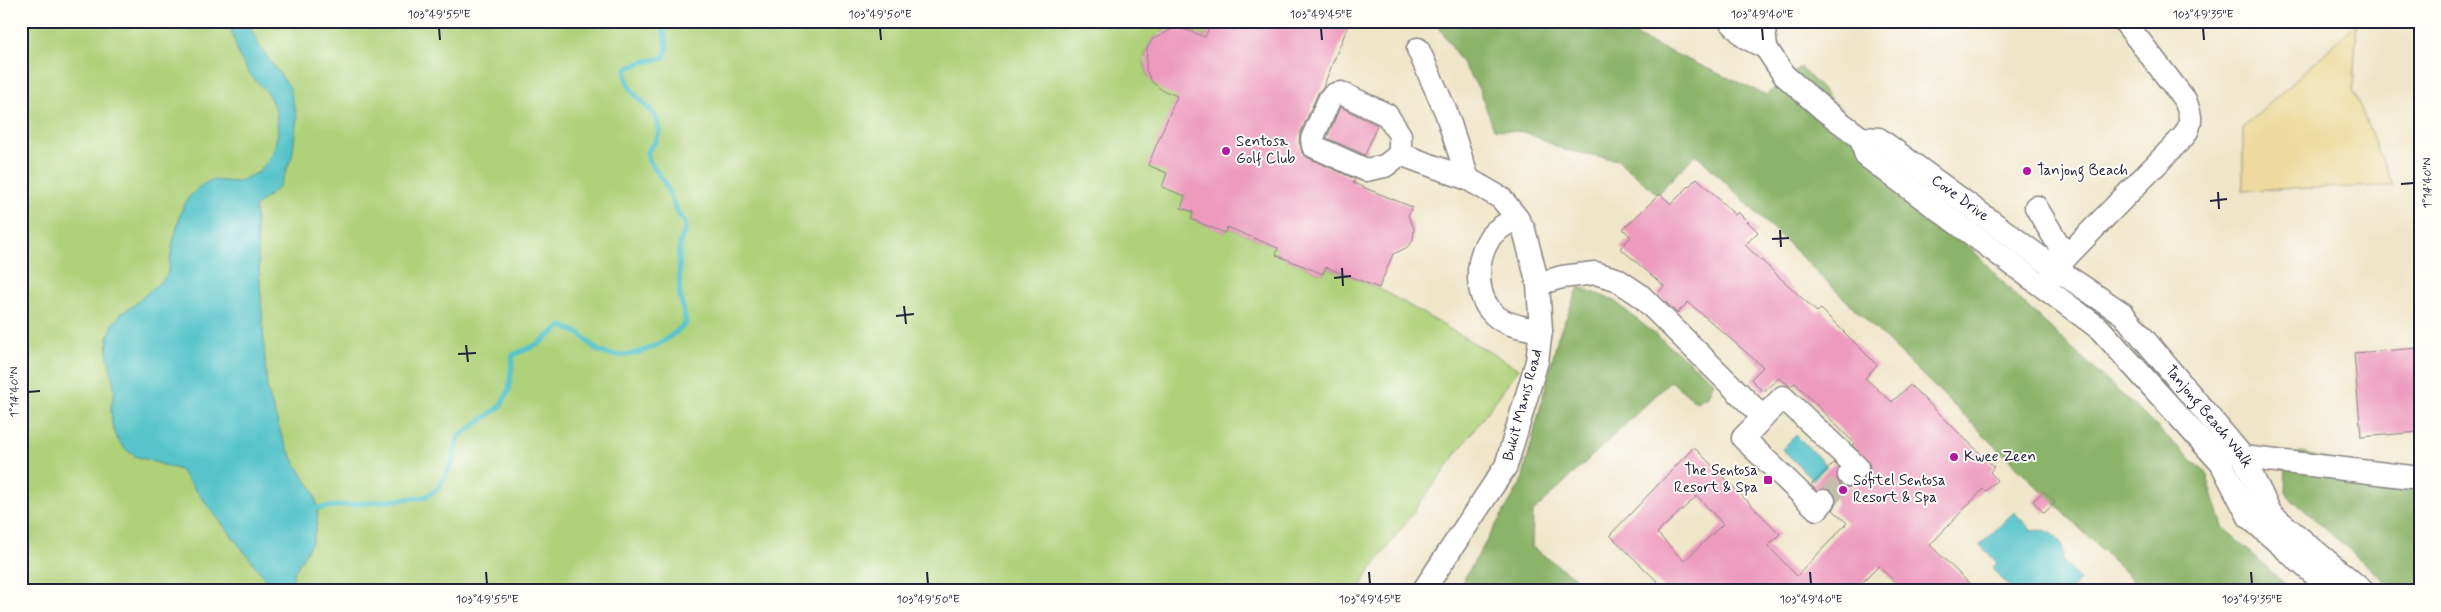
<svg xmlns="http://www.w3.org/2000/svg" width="2441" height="612" font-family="Mynerve,sans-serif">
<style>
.green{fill:#afd179;stroke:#687a5a}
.forest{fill:#8bb369;stroke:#566a52}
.sand{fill:#eeda9e;stroke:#887e6c}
.water{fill:#56c4ca;stroke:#3c7382}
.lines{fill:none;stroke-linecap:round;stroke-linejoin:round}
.stream{stroke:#56c4ca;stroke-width:5.5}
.building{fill:#ed9abd;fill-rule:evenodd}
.minor-tunnel{stroke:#c6beac;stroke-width:22;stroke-dasharray:22 11;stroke-linecap:butt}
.minor-casing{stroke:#888482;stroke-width:25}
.minor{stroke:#fff;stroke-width:22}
.ticks{fill:none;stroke:#22223b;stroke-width:2}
.poi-dot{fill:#b5179e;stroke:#fdfcf7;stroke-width:2}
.labels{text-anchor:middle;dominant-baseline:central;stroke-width:4;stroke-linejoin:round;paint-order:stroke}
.poi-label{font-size:15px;fill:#22223b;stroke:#fdfcf7;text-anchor:start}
.street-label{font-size:15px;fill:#22223b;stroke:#fdfcf7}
.neatline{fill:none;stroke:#22223b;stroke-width:2}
.ticks-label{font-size:12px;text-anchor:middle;fill:#22223b}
</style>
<rect width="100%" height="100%" fill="#fdfcf7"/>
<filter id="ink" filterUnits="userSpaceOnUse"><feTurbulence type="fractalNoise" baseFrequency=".02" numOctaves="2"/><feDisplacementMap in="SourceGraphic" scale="10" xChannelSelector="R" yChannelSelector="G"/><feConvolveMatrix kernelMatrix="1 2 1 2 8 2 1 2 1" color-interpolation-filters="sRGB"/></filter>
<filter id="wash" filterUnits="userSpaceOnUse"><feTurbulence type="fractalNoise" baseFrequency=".0096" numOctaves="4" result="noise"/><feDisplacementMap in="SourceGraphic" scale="20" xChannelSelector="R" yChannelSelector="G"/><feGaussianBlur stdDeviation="1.12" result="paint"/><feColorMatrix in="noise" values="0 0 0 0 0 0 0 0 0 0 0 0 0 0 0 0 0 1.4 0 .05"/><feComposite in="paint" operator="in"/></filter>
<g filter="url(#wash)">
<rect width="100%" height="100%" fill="#efe5c8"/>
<path class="green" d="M21,21H1212L1205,37C1196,33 1186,28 1175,28C1150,29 1135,62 1152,81C1158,89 1174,93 1183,98L1167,173L1185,196L1181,208L1193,212L1191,219L1225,233L1227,227L1278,248L1276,255L1323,274L1326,267L1379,288L1519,369L1364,579L1360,591H21Z"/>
<path class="forest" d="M1435,21H1623L1640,38L1766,95L1801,67L2015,295L2206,473L2223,527L2292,591H2144L1696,154L1657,194L1618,160L1565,150L1525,132L1494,129L1479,89Z
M1579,287L1613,300L1714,382L1708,396L1696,402L1671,381L1533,512L1532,547L1593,591H1457L1522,481L1558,337Z
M2300,452L2420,483V591H2396L2285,493L2286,463Z"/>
<path class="sand" d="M2357,23L2353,90L2393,186L2243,190V128Z"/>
<path class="water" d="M224,21H247L261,49L289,86L297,117L292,157L279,187L255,207L267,389L282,437L296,465L313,490L318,508L317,525L312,542L293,574L295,591H269L265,578L180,470L135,456L124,448L116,437L112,424L111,407L115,390L107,351L108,337L113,324L122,313L134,305L167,276L173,242L182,209L189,197L199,187L211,180L237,182L259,172L273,154L278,132L276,110L267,92L250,75L239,56L230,25Z
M1796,435L1827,466L1813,480L1782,449Z
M2014,512L2032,531C2052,527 2066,540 2062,560L2080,580L2069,591H2014L1992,569L1997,563L1980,545Z"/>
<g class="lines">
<path class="stream" d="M318,508L425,497L438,489L452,463L459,436L500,407L509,390L513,355L538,344L562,326C568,329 575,331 580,334C587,339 593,349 601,352C631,363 665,344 686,323L680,295L679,251L681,239L685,232V223L677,212L665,183L649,161L647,152L656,141L660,130C658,125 657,119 654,115C642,99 625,92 626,69L642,62L664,58C671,46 664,34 660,21"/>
</g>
<g id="blocks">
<path class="building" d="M1212,21H1350L1323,87L1318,93L1300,134L1299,141L1302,153L1308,158L1355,179L1353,183L1412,207L1408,216L1414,228L1413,241L1406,248L1393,254L1379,288L1326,267L1323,274L1276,255L1278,248L1227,227L1225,233L1191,219L1193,212L1181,208L1185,196L1162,187L1167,173L1148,165L1177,96L1162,90L1152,82L1146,70L1147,48L1153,39L1174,28L1186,30L1205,37Z
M1340,107L1377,125L1365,155L1327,138Z
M1697,178L1735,215L1738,212L1758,232L1745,245L1817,312L1821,309L1877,365L1865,378L1892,402L1910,385L1994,467L1990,472L1997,480L1986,491L1983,489L1930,545L1977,591H1903L1879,566L1854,591H1667L1610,535L1694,447L1780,534L1768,546L1797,576L1847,523L1833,510L1837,503L1833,491L1826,488L1817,491L1811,485L1834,463L1839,468L1837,479L1840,485L1846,488L1858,485L1870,470L1869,463L1852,445L1854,443L1795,383L1790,386L1779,378L1763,392L1751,379L1763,367L1688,302L1677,313L1657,294L1664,286L1620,248L1631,237L1623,229L1660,194L1671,204ZM1697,496L1723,524L1684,561L1657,533Z
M2420,348V432L2361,437L2354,353Z
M2044,491L2055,503L2044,513L2033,501Z"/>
</g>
</g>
<g filter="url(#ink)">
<use href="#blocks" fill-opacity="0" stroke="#888482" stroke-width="1"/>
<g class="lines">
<path class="minor-tunnel" d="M1824,501L1849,475"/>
<defs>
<g id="minor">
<path id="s1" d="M1730,21L1745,37L1766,48L1784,75L1824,110L1861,138L1879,139L2056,269L2123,314L2243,457L2271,514L2363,591"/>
<path d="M1763,21L1766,48"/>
<path d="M1418,49L1446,112L1468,179"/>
<path d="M1341,93L1387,115L1400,135V154L1385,166L1366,170L1313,146L1312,139L1330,98L1335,94Z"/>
<path d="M1861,138L1866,156L2100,329L2221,463L2249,517L2333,591"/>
<path d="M1400,154L1468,179L1501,198L1517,218L1524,230L1538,284L1541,331L1537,361L1506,466L1423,591"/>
<path d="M2036,207L2066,257"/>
<path d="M1517,218C1508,223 1494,230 1489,239C1475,261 1474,299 1497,317C1508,326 1527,328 1541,331"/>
<path d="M2049,281L2066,257L2184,136C2193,123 2191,115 2185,100L2124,21"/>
<path d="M1538,284L1562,277L1595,273L1616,279L1640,295L1763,417"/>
<path d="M2243,457L2420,478"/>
<path d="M1824,501L1817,509L1743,438L1783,397L1857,467L1849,475"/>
</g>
</defs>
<use href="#minor" class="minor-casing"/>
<use href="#minor" class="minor"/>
</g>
</g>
<path class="ticks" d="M439,28L440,40M880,28L881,40M1321,28L1322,40M1762,28L1763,40M2203,28L2204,40M2401,184L2414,183M2218,192L2219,209M2210,201L2227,199M1780,230L1781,247M1772,239L1789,238M1342,268L1343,286M1334,278L1351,276M904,306L906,324M896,316L914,314M466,345L468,362M458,354L476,353M28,392L40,391M486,572L487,584M927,572L928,584M1369,572L1370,584M1810,572L1811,584M2251,572L2252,584"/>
<g class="poi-dot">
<circle cx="1226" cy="151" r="5"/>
<circle cx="2027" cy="171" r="5"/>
<circle cx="1954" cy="457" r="5"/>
<rect x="1763" y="475" width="10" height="10" rx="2.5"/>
<circle cx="1843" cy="490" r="5"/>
</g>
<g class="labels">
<g class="poi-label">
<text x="1236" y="142">Sentosa<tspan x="1236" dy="17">Golf Club</tspan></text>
<text x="2037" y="171">Tanjong Beach</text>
<text x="1964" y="457">Kwee Zeen</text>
<text x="1758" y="471" text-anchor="end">The Sentosa<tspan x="1758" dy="17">Resort &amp; Spa</tspan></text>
<text x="1853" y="481">Sofitel Sentosa<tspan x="1853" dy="17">Resort &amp; Spa</tspan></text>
</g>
<g class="street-label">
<text stroke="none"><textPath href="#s1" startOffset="296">Cove Drive</textPath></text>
<text transform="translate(1523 405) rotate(-75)">Bukit Manis Road</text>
<text stroke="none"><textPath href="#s1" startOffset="630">Tanjong Beach Walk</textPath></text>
</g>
</g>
<rect width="2441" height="612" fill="none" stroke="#fdfcf7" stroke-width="55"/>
<rect x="28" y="28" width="2386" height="556" class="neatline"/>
<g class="ticks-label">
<text x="439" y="18">103°49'55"E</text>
<text x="880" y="18">103°49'50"E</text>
<text x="1321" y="18">103°49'45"E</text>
<text x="1762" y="18">103°49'40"E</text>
<text x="2203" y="18">103°49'35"E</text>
<text transform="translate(2427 183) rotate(-90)" y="4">1°14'40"N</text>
<text transform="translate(14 392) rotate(-90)" y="4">1°14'40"N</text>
<text x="487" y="603">103°49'55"E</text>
<text x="928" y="603">103°49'50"E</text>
<text x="1370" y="603">103°49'45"E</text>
<text x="1811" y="603">103°49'40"E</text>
<text x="2252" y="603">103°49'35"E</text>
</g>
</svg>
